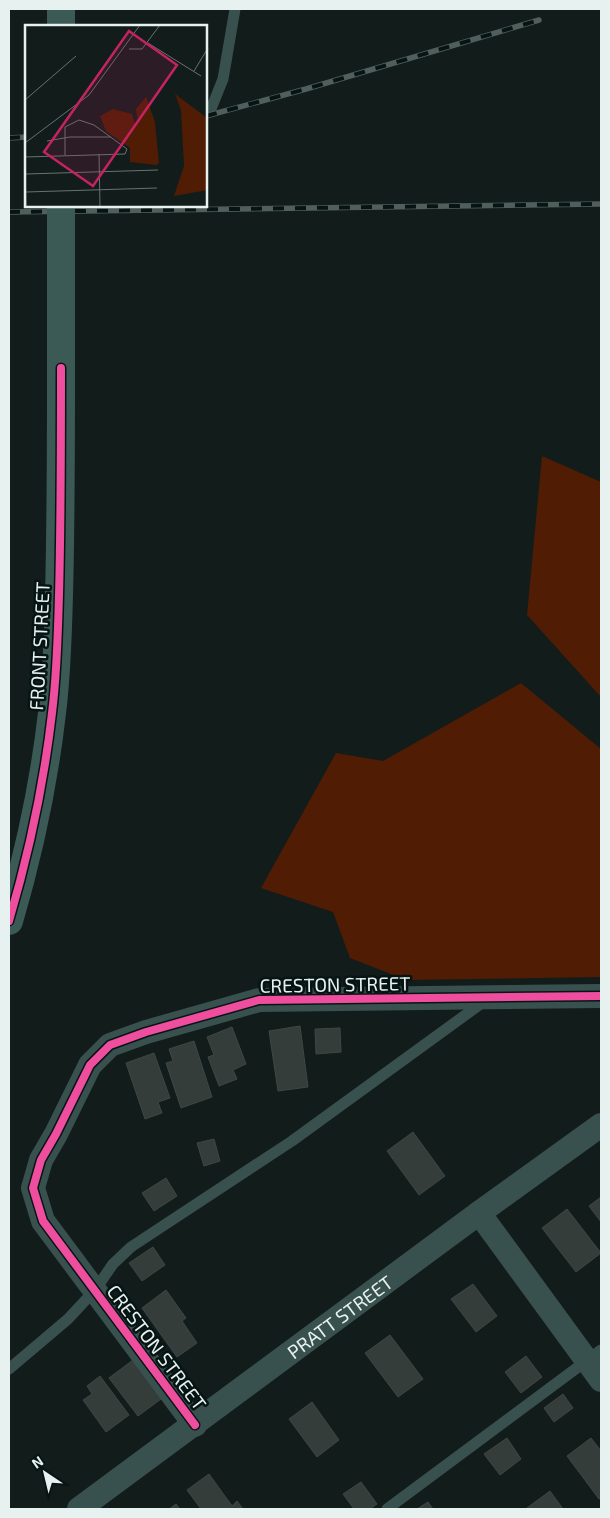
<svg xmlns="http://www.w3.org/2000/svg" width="610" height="1518" font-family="'Exo 2',sans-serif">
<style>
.green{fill:#501c04}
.building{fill:#353d3b;stroke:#3f4745}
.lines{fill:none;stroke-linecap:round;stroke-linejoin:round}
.lane{stroke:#39514e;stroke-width:11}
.street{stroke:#39514e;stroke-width:24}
.secondary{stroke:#3b5a56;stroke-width:28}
.rail-casing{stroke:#505e5c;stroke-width:5.5}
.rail{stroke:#061514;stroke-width:4;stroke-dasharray:11;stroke-linecap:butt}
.secondary-bridge{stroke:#3b5a56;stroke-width:28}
.cycleway-casing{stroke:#061514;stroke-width:11}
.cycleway{stroke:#ef4d9e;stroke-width:8}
.labels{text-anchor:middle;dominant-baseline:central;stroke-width:5;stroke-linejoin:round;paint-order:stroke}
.street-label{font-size:19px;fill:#e7f1ef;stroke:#061514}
.inset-road{fill:none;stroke:#67716f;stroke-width:1}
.view{fill:#c42362;fill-opacity:0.15;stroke:#c42362;stroke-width:2.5}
.inset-edge{fill:none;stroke:#e7f1ef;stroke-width:2.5}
</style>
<rect width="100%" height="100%" fill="#121c1a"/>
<path class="green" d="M542,456L601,482V697L527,615Z
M521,683L601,749V977L406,980L350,958L333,912L261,888L336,753L383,761Z"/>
<path class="building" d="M300,1026L308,1087L278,1091L269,1031Z
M232,1027L246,1064L233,1070L237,1079L219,1086L208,1057L214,1055L207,1037Z
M340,1028L341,1052L316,1054L315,1029Z
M194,1041L212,1097L181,1108L166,1063L173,1061L169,1049Z
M154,1053L170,1098L158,1102L162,1113L145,1119L126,1063Z
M413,1132L445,1176L419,1195L387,1151Z
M214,1139L220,1161L204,1166L197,1143Z
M166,1178L177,1196L154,1211L142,1193Z
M601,1197V1222L589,1206Z
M567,1209L601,1253L576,1272L542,1228Z
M153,1247L165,1265L142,1281L129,1263Z
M473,1284L497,1316L476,1332L451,1299Z
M166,1290L186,1318L182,1321L197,1343L177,1357L142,1308Z
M390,1335L423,1379L398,1397L365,1353Z
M526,1356L542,1377L521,1393L505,1372Z
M133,1360L161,1399L138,1416L109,1378Z
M100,1376L129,1415L106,1432L83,1400L92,1394L87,1386Z
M563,1394L573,1408L554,1422L544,1408Z
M312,1402L339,1440L317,1457L289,1419Z
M507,1438L521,1459L500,1475L484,1454Z
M591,1438L601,1451V1498L599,1499L567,1456Z
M209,1474L232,1506L237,1501L243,1509H201L187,1490Z
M361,1482L377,1504L370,1509H354L343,1494Z
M550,1491L563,1509H528L527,1508Z
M428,1502L433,1509H417Z
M176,1504L180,1509H169Z"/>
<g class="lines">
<path class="lane" d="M206,112L211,109L223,79L235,9
M9,1369L68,1319L95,1290L113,1264L131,1247L292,1141L486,1000
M387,1509L601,1350"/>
<g class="street">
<path d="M479,1213L601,1380"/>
<path d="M195,1425L43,1221L33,1188L41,1160L56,1134L90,1065L110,1045L146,1032L259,1000L601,996"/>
<path id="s1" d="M79,1509L479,1213L601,1125"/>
</g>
<path class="secondary" d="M61,26V9
M9,921C29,853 44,783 52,713C57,674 58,634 59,595C61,519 61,444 61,368"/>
<defs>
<path id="rail" d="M206,116L306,89L539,20
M9,138L26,137
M9,212L601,204"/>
</defs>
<use href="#rail" class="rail-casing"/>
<use href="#rail" class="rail"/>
<path class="secondary-bridge" d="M61,368V206"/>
<defs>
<path id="cycleway" d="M9,921C29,853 44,783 52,713C57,674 58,634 59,595C61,519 61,444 61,368
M195,1425L43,1221L33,1188L41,1160L56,1134L90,1065L110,1045L146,1032L259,1000L601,996"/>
</defs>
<use href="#cycleway" class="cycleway-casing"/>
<use href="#cycleway" class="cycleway"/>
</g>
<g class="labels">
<g class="street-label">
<text transform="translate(39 646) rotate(-87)">FRONT STREET</text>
<text transform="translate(335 984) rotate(-1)">CRESTON STREET</text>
<text stroke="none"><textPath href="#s1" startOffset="324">PRATT STREET</textPath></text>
<text transform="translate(157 1347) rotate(53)">CRESTON STREET</text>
</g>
</g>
<g transform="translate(25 25)">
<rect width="182" height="182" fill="#121c1a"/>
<path d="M150,69L182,93L183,165L149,171L159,141L156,85ZM121,72L130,97L134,138L131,140L105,137V123L81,106L75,91L88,84L107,89L110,99L113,98L111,84Z" fill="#501c04"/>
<path class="inset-road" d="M123,18L176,51M104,24H117L135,0M169,46L183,23M0,75L51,31M22,116L45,112H86M0,118L64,70L115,0M74,129L75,182M0,132L100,129L102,124L69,100L54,95L40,102V130M0,143L1,182M1,149L133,145M1,167L132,163"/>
<path class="view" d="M104,6L152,40L68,161L19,127Z"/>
<rect width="182" height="182" class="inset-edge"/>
</g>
<rect width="610" height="1518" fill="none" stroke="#e7f1ef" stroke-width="20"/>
<g transform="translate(45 1473) rotate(325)" stroke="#061514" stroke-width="4" paint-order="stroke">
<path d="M0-4L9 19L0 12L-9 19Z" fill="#e7f1ef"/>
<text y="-8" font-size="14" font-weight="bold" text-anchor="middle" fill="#e7f1ef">N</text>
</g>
</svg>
